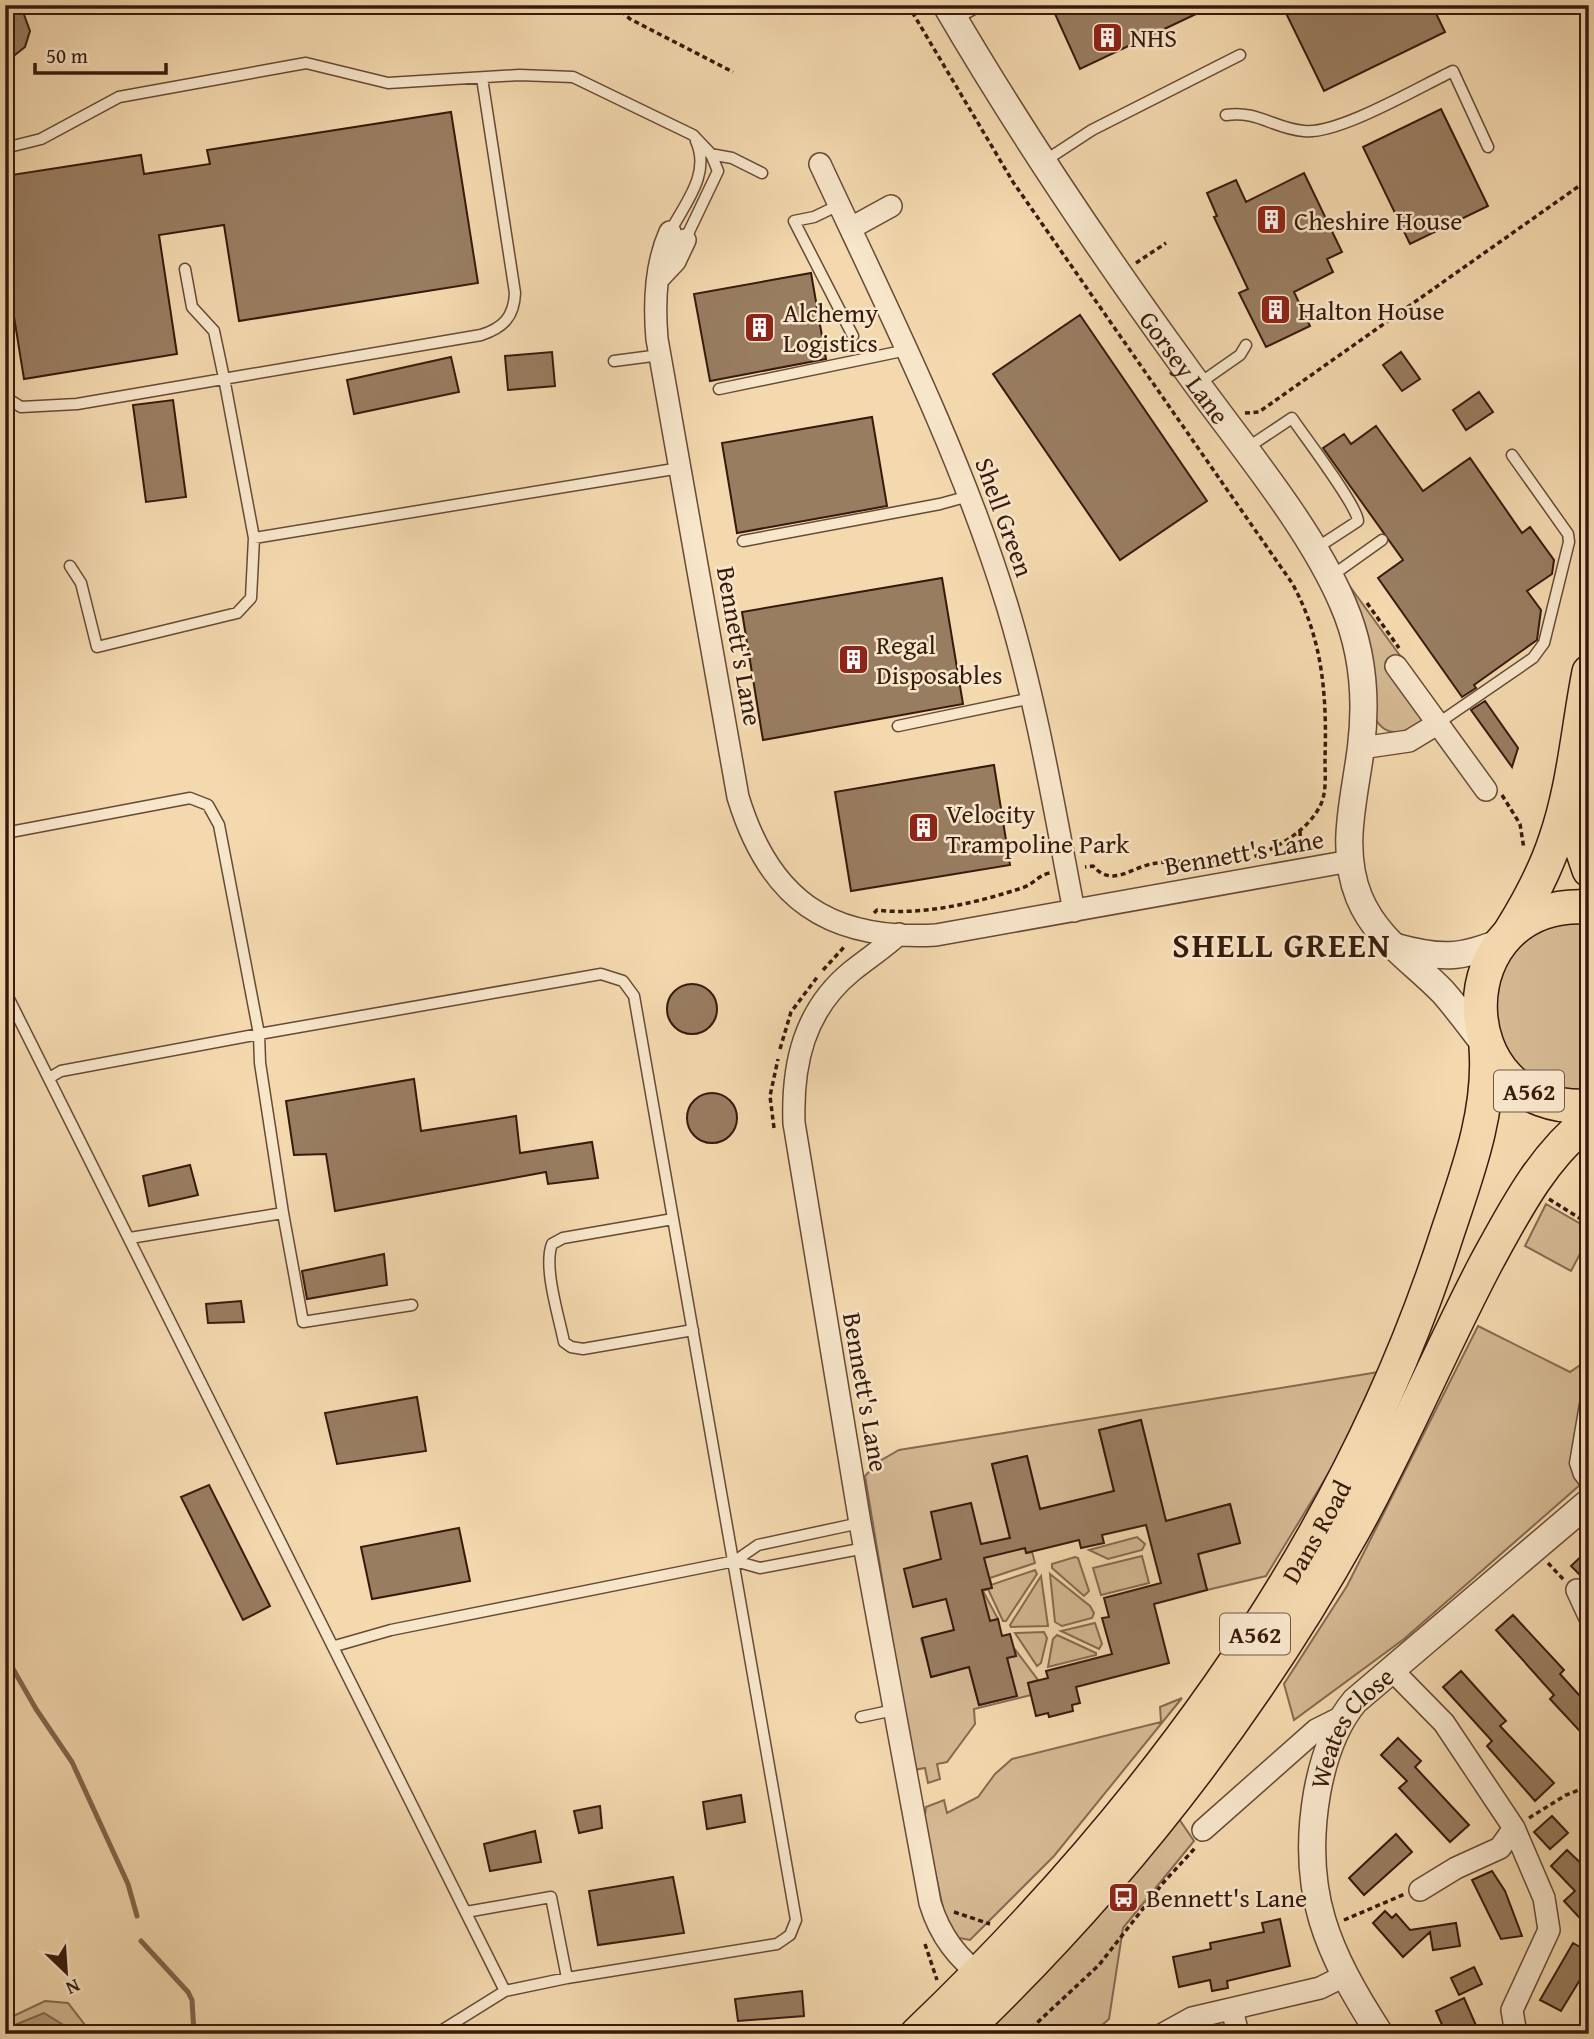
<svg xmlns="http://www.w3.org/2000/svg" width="1594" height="2039" font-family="'Gentium Book Plus',serif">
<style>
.green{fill:#d4b993;stroke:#866a50;stroke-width:2}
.water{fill:#b49878;stroke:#82664d;stroke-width:2}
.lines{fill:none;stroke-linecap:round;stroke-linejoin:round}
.stream{stroke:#82664d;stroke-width:5}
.building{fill:#997d61;stroke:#371a0c;stroke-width:2}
.service-casing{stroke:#664a35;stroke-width:13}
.minor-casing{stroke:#664a35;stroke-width:24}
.tertiary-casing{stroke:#664a35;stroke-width:29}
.primary-casing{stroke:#371a0c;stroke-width:36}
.path{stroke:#371a0c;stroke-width:3.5;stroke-dasharray:5 3.5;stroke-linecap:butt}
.service{stroke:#f8e6cb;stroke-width:10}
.minor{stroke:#f8e6cb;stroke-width:21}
.tertiary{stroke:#f8e6cb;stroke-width:26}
.primary{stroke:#f4d9af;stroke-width:33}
.labels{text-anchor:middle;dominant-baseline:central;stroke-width:5;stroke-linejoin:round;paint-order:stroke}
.shield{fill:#f8e6cb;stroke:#715745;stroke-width:2}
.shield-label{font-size:24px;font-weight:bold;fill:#371a0c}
.poi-label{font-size:26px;fill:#371a0c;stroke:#f8e6cb;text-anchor:start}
.street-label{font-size:26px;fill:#371a0c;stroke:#f8e6cb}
.district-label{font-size:33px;font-weight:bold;letter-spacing:2px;fill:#371a0c;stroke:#f8e6cb}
</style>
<rect width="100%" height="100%" fill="#f4d9af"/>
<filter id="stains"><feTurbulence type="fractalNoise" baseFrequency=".00286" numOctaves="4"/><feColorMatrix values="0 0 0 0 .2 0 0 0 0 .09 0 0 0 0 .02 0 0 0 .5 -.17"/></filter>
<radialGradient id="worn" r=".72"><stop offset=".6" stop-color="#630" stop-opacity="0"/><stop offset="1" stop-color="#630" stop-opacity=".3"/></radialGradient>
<path class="green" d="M1346,581L1401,657L1385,668L1424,722C1408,734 1386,739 1375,718Z
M1589,922V1092C1577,1091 1562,1092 1551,1088C1485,1066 1476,967 1537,933C1553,924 1570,922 1589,922Z
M1546,1204L1586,1227L1589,1237L1571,1271L1525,1246Z
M1478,1326L1570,1372L1589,1359V1477L1404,1639L1294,1720L1284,1684L1347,1586Z
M1397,1369L1378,1392L1266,1576L1207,1590L1198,1554L1240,1543L1230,1504L1152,1525L1164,1515L1141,1420L1099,1430L1114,1491L1040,1509L1027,1456L992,1464L1010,1538L1003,1539L1006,1552L1025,1548L1027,1553L1032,1552L1035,1563L990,1578L991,1585L1035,1570L1037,1574L1006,1621H1003L988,1589L983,1591L998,1619L990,1621L987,1611L952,1620L954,1630L921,1639L932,1677L969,1667L979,1705L1016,1696L1007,1658L1016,1656L1014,1648L1038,1680L1028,1683L1031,1695L974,1709L975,1724L947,1762L937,1764L940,1779L928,1783L925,1768L914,1770L865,1476L878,1462L899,1450Z
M1137,1537L1145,1544L1142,1550L1108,1559L1089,1550Z
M1142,1556L1149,1583L1101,1595L1093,1568Z
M1075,1557L1078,1558L1089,1591L1084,1596L1052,1568V1564Z
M1050,1574L1090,1606L1094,1613L1092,1618L1062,1626L1055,1622Z
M1041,1576L1048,1626L1011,1627L1010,1625Z
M1095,1623L1102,1644L1099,1649L1061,1631Z
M1044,1632L1047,1638L1041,1663L1037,1666L1015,1633Z
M1057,1635L1096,1653V1655L1048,1667L1053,1639Z
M1182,1698L1054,1856L970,1940L954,1937L948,1931L924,1821L926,1807L944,1800L947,1813L978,1797L995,1774L1012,1759L1161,1722L1160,1707Z
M1179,1819L1194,1841L1123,1928L1109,2019L1092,2034H964Z
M45,2001L68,2003L92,2034H5V2020Z"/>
<path class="water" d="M44,2013L78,2034H5L7,2028Z"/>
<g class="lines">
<path class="stream" d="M5,1655L36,1709L72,1762L128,1884L137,1916
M141,1941L188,1992L192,2000L194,2034"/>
</g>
<path class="building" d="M5,5H17L22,9L30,31L25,47L5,63Z
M1051,5H1215L1080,69Z
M1282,5H1432L1445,32L1324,91Z
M1441,109L1488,206L1410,244L1363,147Z
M451,112L478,283L239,321L224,225L159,235L177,354L24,379L5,261V176L141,155L144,174L210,164L207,150Z
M1304,173L1342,252L1327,259L1333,272L1294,292L1310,326L1266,347L1239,293L1248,289L1214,217L1217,216L1207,193L1236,180L1246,202Z
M811,273L826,359L710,381L694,294Z
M1080,315L1207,501L1120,560L993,374Z
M552,352L555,386L508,390L505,356Z
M1401,352L1420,379L1402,391L1383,365Z
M451,357L459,392L354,414L347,380Z
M1479,392L1493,412L1466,430L1453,410Z
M173,400L186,497L146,502L133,405Z
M872,417L887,506L737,533L722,443Z
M1376,426L1423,491L1470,458L1522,533L1530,527L1554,560L1552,574L1527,591L1541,610L1537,640L1474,685L1476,688L1462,697L1378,578L1403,560L1323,448L1344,434L1351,444Z
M942,578L963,704L763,740L742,612Z
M1485,701L1518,748L1512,767L1471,710Z
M994,765L1010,865L851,891L835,792Z
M667 1009a25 25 0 1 1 50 0a25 25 0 1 1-50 0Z
M414,1079L421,1131L516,1116L520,1153L592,1142L598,1178L548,1184L546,1172L335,1211L326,1154L294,1155L286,1101Z
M687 1118a25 25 0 1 1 50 0a25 25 0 1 1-50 0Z
M190,1165L198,1195L149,1206L143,1176Z
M384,1254L387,1285L307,1299L302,1271Z
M241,1301L244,1322L208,1323L206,1304Z
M417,1397L426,1451L337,1464L325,1413Z
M1141,1420L1166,1521L1230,1504L1240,1543L1198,1554L1207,1590L1154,1604L1169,1663L1076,1687L1080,1703L1072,1705L1073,1711L1049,1717L1048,1713L1036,1716L1028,1683L1048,1678L1046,1671L1112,1654L1102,1618L1109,1617L1104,1598L1161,1583L1146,1525L1102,1535L1104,1543L1081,1548L1079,1540L1026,1553L1025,1548L984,1558L992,1588L982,1590L990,1621L998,1619L1002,1636L1010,1634L1016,1656L1007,1658L1017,1696L979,1705L969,1667L931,1677L922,1638L954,1630L946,1599L913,1607L904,1569L941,1559L931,1512L971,1503L981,1544L1010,1538L992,1464L1027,1456L1040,1509L1114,1491L1099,1430Z
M209,1485L270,1606L243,1620L181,1497Z
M459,1528L470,1581L372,1599L361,1547Z
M1589,1549V1584L1571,1566Z
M1513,1615L1564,1670L1560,1674L1589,1706V1741L1550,1699L1554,1695L1496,1630Z
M1461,1671L1506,1721L1500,1726L1554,1783L1535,1801L1487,1746L1492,1741L1443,1687Z
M1398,1738L1421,1761L1415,1767L1469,1825L1450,1842L1399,1788L1407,1781L1381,1755Z
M741,1795L745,1822L707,1829L703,1802Z
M600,1806L602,1828L579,1833L574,1811Z
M1552,1816L1568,1833L1550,1849L1534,1832Z
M535,1831L541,1862L490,1871L484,1844Z
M1396,1834L1412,1852L1364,1895L1349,1878Z
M1567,1850L1586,1868L1583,1871L1589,1877V1928L1564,1901L1575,1891L1551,1866Z
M1492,1871L1505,1891L1522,1936L1501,1939L1472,1880Z
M673,1877L684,1933L598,1945L589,1891Z
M1385,1911L1392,1918L1396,1914L1410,1930L1456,1923L1460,1946L1433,1950L1430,1932L1403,1957L1373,1923Z
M1280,1919L1290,1966L1227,1981L1228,1988L1212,1991L1210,1980L1179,1987L1173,1957L1211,1949L1210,1943L1264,1932L1262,1923Z
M1573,1943L1589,1952V1965L1561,2011L1540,2000Z
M1474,1967L1482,1984L1459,1995L1451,1978Z
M802,1991L804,2016L738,2021L735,1999Z
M1464,1998L1478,2030L1469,2034H1446L1436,2011Z"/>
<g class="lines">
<defs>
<path id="service" d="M954,20L981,5
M1226,115C1257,110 1275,129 1304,131C1338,135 1419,87 1453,71L1488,147
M5,148L41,139L119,97L306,63L388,83L519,75L573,77L693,135L711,154L718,171L685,240
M710,154L732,158L762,173
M1043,162L1092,130L1240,55
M839,205L814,217L794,221L853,336
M670,232C685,203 711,174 696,141
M614,361L660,355
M1197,385L1240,355L1246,345
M719,389L907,350
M5,397L21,407L77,404L481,335C503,328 514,317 515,293L482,78
M1247,448L1292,418C1304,436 1357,505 1358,521L1315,549
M254,538L680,468
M743,541L940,504L969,496
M70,566L81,583L97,647L237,613L251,598L254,538L224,378L214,331L192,307L185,269
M1330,577L1382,540
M1437,724L1533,658L1544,643L1569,542L1568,534L1512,455
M898,726L1032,698
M5,833L190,798L208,805L219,825L259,1034L601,974L623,981L634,996L796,1920L790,1935L777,1944L567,1978L505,1991L5,991
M49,1078L61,1071L259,1034L260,1063L283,1213L130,1238
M283,1213L303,1322L412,1305
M673,1219L563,1238L552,1244C543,1267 559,1317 564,1342L571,1347L583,1349L693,1330
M1589,1381L1575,1463L1579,1475L1589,1488
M735,1561L760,1568L865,1548
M335,1646L391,1630L735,1561L758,1545L860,1523
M861,1717L894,1710
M466,1912L551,1897L567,1978
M436,2034L505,1991"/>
<path id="minor" d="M820,164C887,308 960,452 1007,605C1037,704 1054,808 1074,911
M851,228L891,206
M670,232C655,265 654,304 657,339L738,797C769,899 828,941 936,935L1350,861
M659,278L675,261L685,240
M1396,666L1486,790
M1361,748L1409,741L1437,724
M899,934C884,948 868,958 852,971C804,1010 792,1064 794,1123L860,1523L930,1903C940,1936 958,1959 985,1979
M1577,1590L1589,1616
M1392,1670L1444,1723L1514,1828L1544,1898L1549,1930L1512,2010L1516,2034
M1203,1830L1316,1730L1340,1718
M1420,1890L1456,1868L1500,1848L1514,1828
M1232,2009L1238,2034
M1163,2034L1192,2018L1320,1988L1344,1976"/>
<g id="tertiary">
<path id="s1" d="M946,5C1019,130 1099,249 1184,366C1235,438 1309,524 1343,604C1363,650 1367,698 1361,747C1355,797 1339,848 1359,897C1376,939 1413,961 1443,992C1458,1009 1471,1027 1485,1045"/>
<path d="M1396,947C1440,959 1461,959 1503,941"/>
<path id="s2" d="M1380,2034C1327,1952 1300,1892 1317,1793C1323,1760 1333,1727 1355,1701L1589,1502"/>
</g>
<g id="primary">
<path d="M1571,799L1577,835L1589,870"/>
<path d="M1589,907C1445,897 1443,1114 1589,1106"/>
<path d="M1510,932C1528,903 1544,874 1555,841C1574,787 1578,728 1589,672"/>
<path id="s3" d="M917,2034C1151,1810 1347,1545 1447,1234C1467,1174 1491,1112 1486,1047"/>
<path d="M961,2034C1116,1886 1248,1719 1353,1531C1401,1445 1439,1353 1485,1265C1514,1212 1541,1158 1589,1120"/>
</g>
</defs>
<use href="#service" class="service-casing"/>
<use href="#minor" class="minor-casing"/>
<use href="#tertiary" class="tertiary-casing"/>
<use href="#primary" class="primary-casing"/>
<path class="path" d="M574,5L593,13L620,5
M615,5L630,19L733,72
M908,5L1013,182L1292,583C1323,639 1327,696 1325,759C1325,774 1327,793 1320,806C1308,830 1281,845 1258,855C1232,866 1181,858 1151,864C1129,869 1112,887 1093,866L1085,867
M1136,263L1166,243
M1245,413L1259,412L1589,179
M1367,603L1399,648
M1502,795L1520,824L1524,849
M1300,831L1301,850
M874,913L877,910C923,916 979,902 1022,888C1034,884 1038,875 1050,873
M823,970L846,945
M780,1049L791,1012L818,976
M774,1128L770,1096L778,1059
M1549,1199L1589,1224
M1548,1563L1564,1580
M1529,1818L1566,1795L1589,1786
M954,1912L990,1924
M1344,1920L1405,1894
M925,1944L937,1980
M1025,2034L1099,1965L1163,1883L1196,1847"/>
<use href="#service" class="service"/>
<use href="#minor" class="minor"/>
<use href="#tertiary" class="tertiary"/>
<use href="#primary" class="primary"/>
</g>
<defs>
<symbol id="building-square" viewBox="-11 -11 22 22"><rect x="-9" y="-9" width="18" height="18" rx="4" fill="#8f2418" stroke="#f8e6cb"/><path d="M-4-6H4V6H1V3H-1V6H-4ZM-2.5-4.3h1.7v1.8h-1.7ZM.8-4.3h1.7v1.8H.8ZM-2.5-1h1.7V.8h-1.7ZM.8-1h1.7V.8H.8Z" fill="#fff"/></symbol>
<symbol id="bus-square" viewBox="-11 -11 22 22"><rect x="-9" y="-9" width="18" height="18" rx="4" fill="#8f2418" stroke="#f8e6cb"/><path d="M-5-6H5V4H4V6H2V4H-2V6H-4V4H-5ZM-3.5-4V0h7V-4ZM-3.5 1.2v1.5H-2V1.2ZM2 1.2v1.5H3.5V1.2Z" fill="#fff"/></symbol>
</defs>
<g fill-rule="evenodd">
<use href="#building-square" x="1090" y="20" width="35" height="35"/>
<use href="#building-square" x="1254" y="202" width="35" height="35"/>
<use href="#building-square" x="1258" y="292" width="35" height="35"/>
<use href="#building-square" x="742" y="310" width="35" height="35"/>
<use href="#building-square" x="836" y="642" width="35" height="35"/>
<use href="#building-square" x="906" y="810" width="35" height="35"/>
<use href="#bus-square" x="1106" y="1880" width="35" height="35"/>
</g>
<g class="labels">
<g class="shield">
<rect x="1494" y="1070.5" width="70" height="41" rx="5"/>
<rect x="1220" y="1613.5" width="70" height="41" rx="5"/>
</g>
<g class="shield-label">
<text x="1529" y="1091">A562</text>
<text x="1255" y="1634">A562</text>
</g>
<g class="poi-label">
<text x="1130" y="37">NHS</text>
<text x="1294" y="220">Cheshire House</text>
<text x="1298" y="310">Halton House</text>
<text x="783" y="312">Alchemy<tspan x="783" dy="30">Logistics</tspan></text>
<text x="876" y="644">Regal<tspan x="876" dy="30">Disposables</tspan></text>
<text x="946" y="813">Velocity<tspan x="946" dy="30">Trampoline Park</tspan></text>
<text x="1146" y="1897">Bennett's Lane</text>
</g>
<g class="street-label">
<text stroke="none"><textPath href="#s1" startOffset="434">Gorsey Lane</textPath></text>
<text transform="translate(1005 517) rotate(70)">Shell Green</text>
<text transform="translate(740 646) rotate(80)">Bennett's Lane</text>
<text transform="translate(1244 852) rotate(-10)">Bennett's Lane</text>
<text transform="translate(866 1392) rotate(80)">Bennett's Lane</text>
<text stroke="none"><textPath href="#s3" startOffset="644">Dans Road</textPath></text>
<text stroke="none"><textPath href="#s2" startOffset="332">Weates Close</textPath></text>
</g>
<g class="district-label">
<text x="1282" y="945">SHELL GREEN</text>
</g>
</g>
<rect width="1594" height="2039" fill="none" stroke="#f4d9af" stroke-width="28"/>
<rect x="7" y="7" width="1580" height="2025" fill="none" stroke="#371a0c" stroke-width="3.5"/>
<rect x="14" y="14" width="1566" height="2011" fill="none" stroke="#371a0c" stroke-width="2"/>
<g transform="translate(66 1972) rotate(155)" stroke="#f8e6cb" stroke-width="5" paint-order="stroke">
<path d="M0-5L12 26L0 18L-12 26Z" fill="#371a0c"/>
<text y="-10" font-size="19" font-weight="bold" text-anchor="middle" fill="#371a0c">N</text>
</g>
<path d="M35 63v10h131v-10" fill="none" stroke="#371a0c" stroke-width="3.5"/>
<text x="46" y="63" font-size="21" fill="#371a0c" stroke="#f8e6cb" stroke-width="5" paint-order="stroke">50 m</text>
<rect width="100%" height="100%" filter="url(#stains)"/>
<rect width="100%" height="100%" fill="url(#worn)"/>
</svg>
